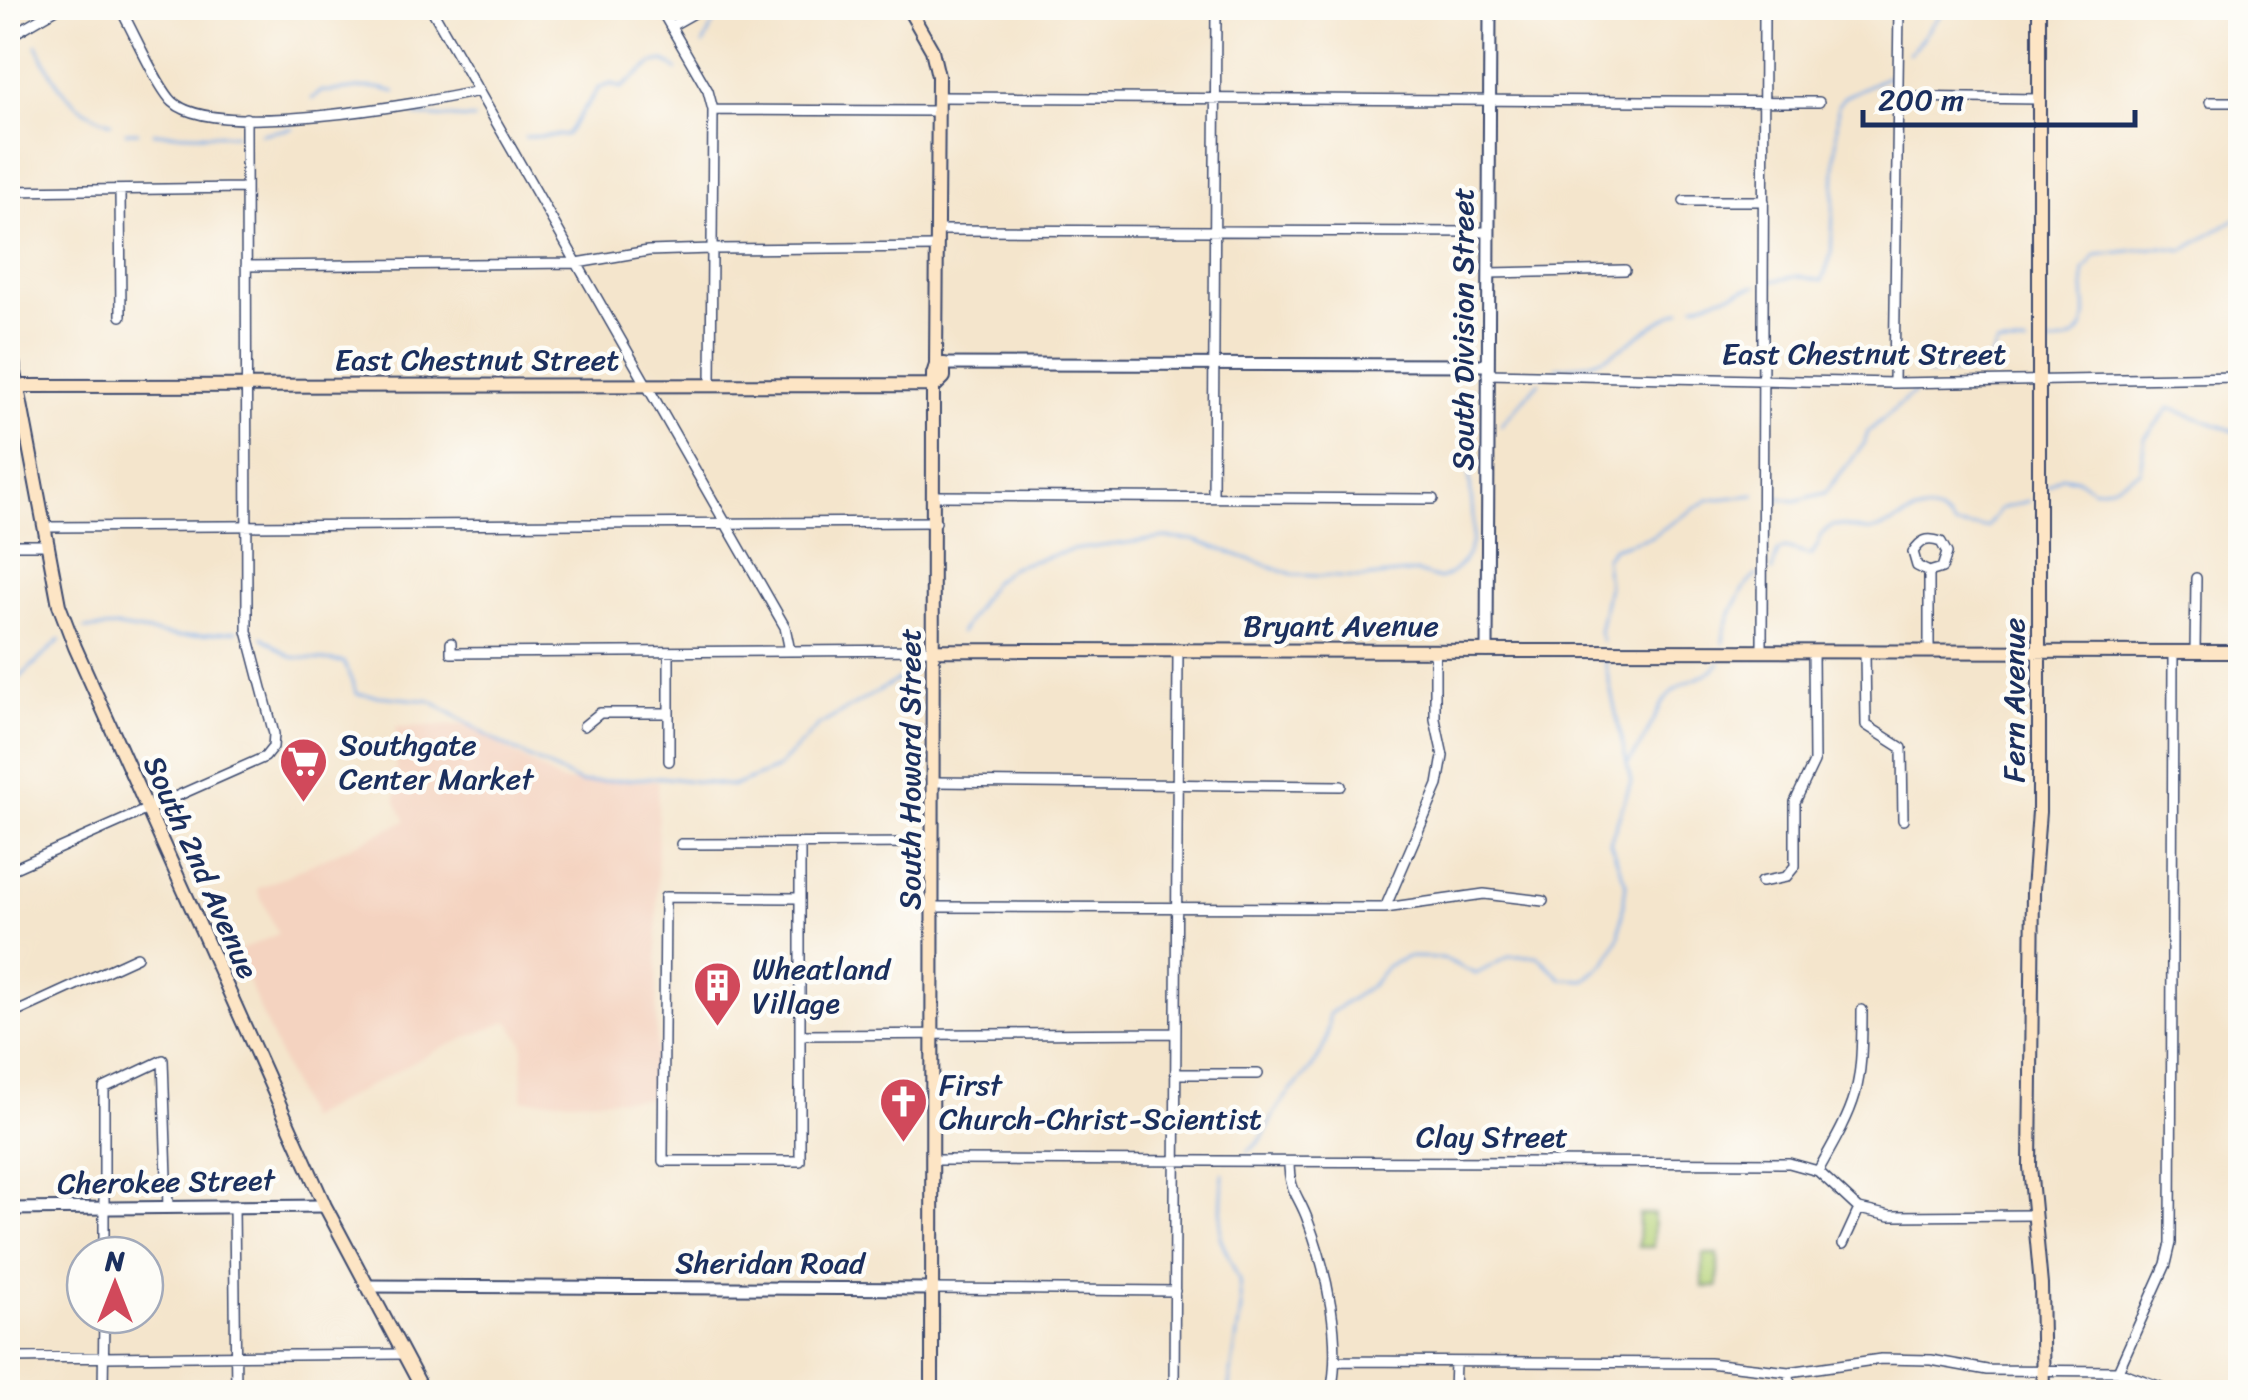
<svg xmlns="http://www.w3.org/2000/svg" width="2248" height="1400" font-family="Sriracha,sans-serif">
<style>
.built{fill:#f4d3c0}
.green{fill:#b6d379;stroke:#68816c;stroke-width:2.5}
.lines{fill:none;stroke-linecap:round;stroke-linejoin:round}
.stream{stroke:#7cade8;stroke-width:2.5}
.minor-casing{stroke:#3c4a6e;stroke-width:12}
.tertiary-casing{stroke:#3c4a6e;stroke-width:15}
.secondary-casing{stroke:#3c4a6e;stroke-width:16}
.minor{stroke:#fff;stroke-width:9}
.tertiary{stroke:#fff;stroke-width:11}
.secondary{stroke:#fde5c5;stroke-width:12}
.labels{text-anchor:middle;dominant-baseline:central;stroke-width:9;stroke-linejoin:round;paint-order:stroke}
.street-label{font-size:30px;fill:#1b2f5e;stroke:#fdfcf7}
.poi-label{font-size:30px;fill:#1b2f5e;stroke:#fdfcf7;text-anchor:start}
</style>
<rect width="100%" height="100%" fill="#fdfcf7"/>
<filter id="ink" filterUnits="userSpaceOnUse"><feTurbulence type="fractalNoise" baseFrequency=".01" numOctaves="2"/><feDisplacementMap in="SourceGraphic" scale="20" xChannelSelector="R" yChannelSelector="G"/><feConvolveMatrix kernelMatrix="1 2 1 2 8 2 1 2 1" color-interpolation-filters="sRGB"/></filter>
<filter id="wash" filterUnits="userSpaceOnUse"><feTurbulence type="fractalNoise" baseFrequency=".0048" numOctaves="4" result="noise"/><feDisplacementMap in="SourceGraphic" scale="40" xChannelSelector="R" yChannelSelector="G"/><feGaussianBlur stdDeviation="2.25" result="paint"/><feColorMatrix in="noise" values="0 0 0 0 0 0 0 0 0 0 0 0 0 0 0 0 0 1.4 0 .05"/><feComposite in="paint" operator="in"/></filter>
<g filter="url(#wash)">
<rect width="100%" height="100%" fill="#f4e5cc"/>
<path class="built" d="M467,725L562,782L658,781L656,1099L522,1100L523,1042L508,1021L437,1050L306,1119L236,952L278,934L257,889L406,821L396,802V727Z"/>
<path class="green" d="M1639,1214H1654L1653,1247H1638Z
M1703,1254H1718V1287H1703Z"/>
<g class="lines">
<path class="stream" d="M16,8L17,9
M37,45C53,83 71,109 111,123
M703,45L718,15L733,8
M1909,54L1946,8
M312,99L322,91C355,93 357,81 395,92
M415,116L474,119
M126,132H138
M153,133L236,135
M261,134L293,128
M525,137L566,135L599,88L612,84L621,88L653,63L665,61L677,70
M1772,281L1799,276L1822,281L1831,255L1838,105L1844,97L1891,75
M1694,305L1756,286
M2048,344C2103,340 2080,305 2084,270L2096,255L2161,247L2184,250L2240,216
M1556,367C1622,364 1627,335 1681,310
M1927,374L1974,372L1987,364L1997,345H2026
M1501,425L1539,382
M2048,486L2061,476L2078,479L2094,489L2111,487L2140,471L2145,438L2169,408L2240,433
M1775,497L1795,501L1825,493L1864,444L1868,432L1918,389
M1772,571L1778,551L1785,548L1810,555C1820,548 1817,538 1826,530C1838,518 1857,533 1871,531C1900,526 1928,491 1954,526L1987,527L2000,509L2028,501
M84,629L118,627L179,637L237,631
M960,633L992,583L1012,567L1072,550L1165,538L1194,540L1295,575L1360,578L1416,572L1440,579C1499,553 1458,488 1473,444
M262,637L291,657L344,662L357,694L431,701L498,742L581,783L660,777L733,786L776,769L818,726L920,667
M1602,641L1599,632L1608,586L1605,558L1613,548L1650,537L1708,500L1755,495
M1723,643C1723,626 1742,585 1757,575
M8,689L60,640
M1628,763C1648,741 1653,713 1668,696C1682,679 1704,681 1720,663
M1247,1151C1264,1142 1266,1130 1274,1114C1297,1074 1329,1069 1329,1014L1372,985L1387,966L1407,957L1442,958L1476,974L1510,956H1538L1562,979L1585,980L1606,962L1619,937L1626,884L1610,842L1631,782L1604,659
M1223,1174L1220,1237L1239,1280L1241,1309L1228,1392"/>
</g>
</g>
<g filter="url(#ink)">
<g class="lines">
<defs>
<path id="minor" d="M120,8C132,29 158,88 173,102C215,141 423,103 479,91
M431,8L785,627L790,651
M660,8L708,91L713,110L711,385
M671,26L703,8
M8,37L58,8
M938,97L1819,102
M1898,97L2038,99
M2210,102H2240
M713,110L938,111
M120,190L121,316
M8,191L246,188
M1684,201H1764
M937,230L1488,232
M246,266L577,263L648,251L712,249L937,247
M1489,273L1625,270
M1487,374L1894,383L2240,377
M1894,383L1899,8
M936,496L1433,499
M1213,497L1216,8
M46,527L936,522
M8,545H49
M451,643V653L935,650
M1762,651L1764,8
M669,652V761
M1865,652L1866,725L1902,748L1903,820
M1929,652V572L1942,568L1947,553L1941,542C1927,537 1921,540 1913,552L1917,566L1929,572
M2195,652L2196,578
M584,726L600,713H669
M934,782L1341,786
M681,844L934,843
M800,844V1161H663L665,897L800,898
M8,871L265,757L273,747L274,734L247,631L246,118
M1761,882L1786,877L1795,866V802L1814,762L1813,651
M934,907L1385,908L1484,894L1543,901
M1385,908L1438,785L1443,756L1435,719V651
M8,1016L137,957
M800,1035L1176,1033
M1176,1074H1258
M933,1160L1789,1163L1818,1171L1859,1209L1890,1216L2034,1215
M1289,1162C1289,1192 1299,1195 1308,1221C1327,1272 1342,1339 1331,1392
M1818,1171C1858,1100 1862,1092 1862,1010
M234,1206L236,1392
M1843,1244L1859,1209
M104,1255V1088L163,1060L168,1207
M932,1289L1175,1291
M8,1358L402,1354
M1337,1361L1709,1363L1789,1372L1881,1359L1931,1360L1987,1370L2118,1371L2174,1392
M2118,1371L2166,1264L2171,1243L2173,652
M1789,1372L1790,1392
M103,1392L104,1315
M1174,1392L1178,650
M1454,1392L1455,1362
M2237,1392L2240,1389"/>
<path id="tertiary" d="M944,364L1487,365
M1487,651L1490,8
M8,1209L325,1206
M366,1286L932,1289"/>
<path id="secondary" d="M908,8L932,50L938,76L936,365
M2039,8V812L2033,890L2030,1167L2041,1285L2043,1392
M8,335L59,605L75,647L325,1206L424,1392
M8,386L936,385
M935,650L2240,652
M932,1392L933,374L936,365L944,364V377L936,385"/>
</defs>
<use href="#minor" class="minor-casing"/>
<use href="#tertiary" class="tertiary-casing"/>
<use href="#secondary" class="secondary-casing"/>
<use href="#minor" class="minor"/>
<use href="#tertiary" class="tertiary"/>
<use href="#secondary" class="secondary"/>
</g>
</g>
<defs>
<symbol id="supermarket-pin" viewBox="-11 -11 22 30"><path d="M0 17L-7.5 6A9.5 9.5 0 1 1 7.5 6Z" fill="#d1495b" stroke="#fdfcf7"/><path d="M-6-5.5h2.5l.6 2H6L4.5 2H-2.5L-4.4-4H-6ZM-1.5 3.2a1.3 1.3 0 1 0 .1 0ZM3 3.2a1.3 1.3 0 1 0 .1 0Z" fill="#fff"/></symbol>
<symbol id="building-pin" viewBox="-11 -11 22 30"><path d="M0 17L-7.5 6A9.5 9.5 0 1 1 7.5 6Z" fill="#d1495b" stroke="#fdfcf7"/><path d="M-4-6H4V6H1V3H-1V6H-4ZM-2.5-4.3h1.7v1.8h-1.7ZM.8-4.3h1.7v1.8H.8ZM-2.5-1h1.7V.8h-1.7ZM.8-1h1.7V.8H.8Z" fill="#fff"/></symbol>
<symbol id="church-pin" viewBox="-11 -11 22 30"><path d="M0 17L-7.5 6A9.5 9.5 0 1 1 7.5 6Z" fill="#d1495b" stroke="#fdfcf7"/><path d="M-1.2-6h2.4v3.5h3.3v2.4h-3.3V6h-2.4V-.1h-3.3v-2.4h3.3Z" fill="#fff"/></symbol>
</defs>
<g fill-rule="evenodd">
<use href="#supermarket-pin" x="276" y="734" width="55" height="75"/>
<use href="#building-pin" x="690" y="958" width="55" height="75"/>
<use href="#church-pin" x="876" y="1074" width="55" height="75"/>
</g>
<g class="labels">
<g class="street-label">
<text transform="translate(1463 329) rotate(-90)">South Division Street</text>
<text x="1864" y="354">East Chestnut Street</text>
<text x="477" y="360">East Chestnut Street</text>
<text x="1341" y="626">Bryant Avenue</text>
<text transform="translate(2014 700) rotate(-90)">Fern Avenue</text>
<text transform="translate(910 769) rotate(-90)">South Howard Street</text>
<text transform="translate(201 867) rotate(66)">South 2nd Avenue</text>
<text x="1492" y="1137">Clay Street</text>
<text transform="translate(166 1182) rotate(-1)">Cherokee Street</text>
<text x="770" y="1263">Sheridan Road</text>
</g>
<g class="poi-label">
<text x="339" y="745">Southgate<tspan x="339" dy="34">Center Market</tspan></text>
<text x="752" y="969">Wheatland<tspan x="752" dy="34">Village</tspan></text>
<text x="939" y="1085">First<tspan x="939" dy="34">Church-Christ-Scientist</tspan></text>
</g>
</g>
<rect width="2248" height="1400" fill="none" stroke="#fdfcf7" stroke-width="40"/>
<g transform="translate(115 1285)"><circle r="48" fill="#fdfcf7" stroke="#a3aaba" stroke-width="2.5"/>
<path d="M0-8L18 38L0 25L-18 38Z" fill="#d1495b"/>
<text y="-15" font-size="28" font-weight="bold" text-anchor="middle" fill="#1b2f5e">N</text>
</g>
<path d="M1863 110v15h272v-15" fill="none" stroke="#1b2f5e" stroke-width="5"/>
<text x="1878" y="110" font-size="30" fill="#1b2f5e" stroke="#fdfcf7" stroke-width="8" paint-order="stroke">200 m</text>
</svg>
